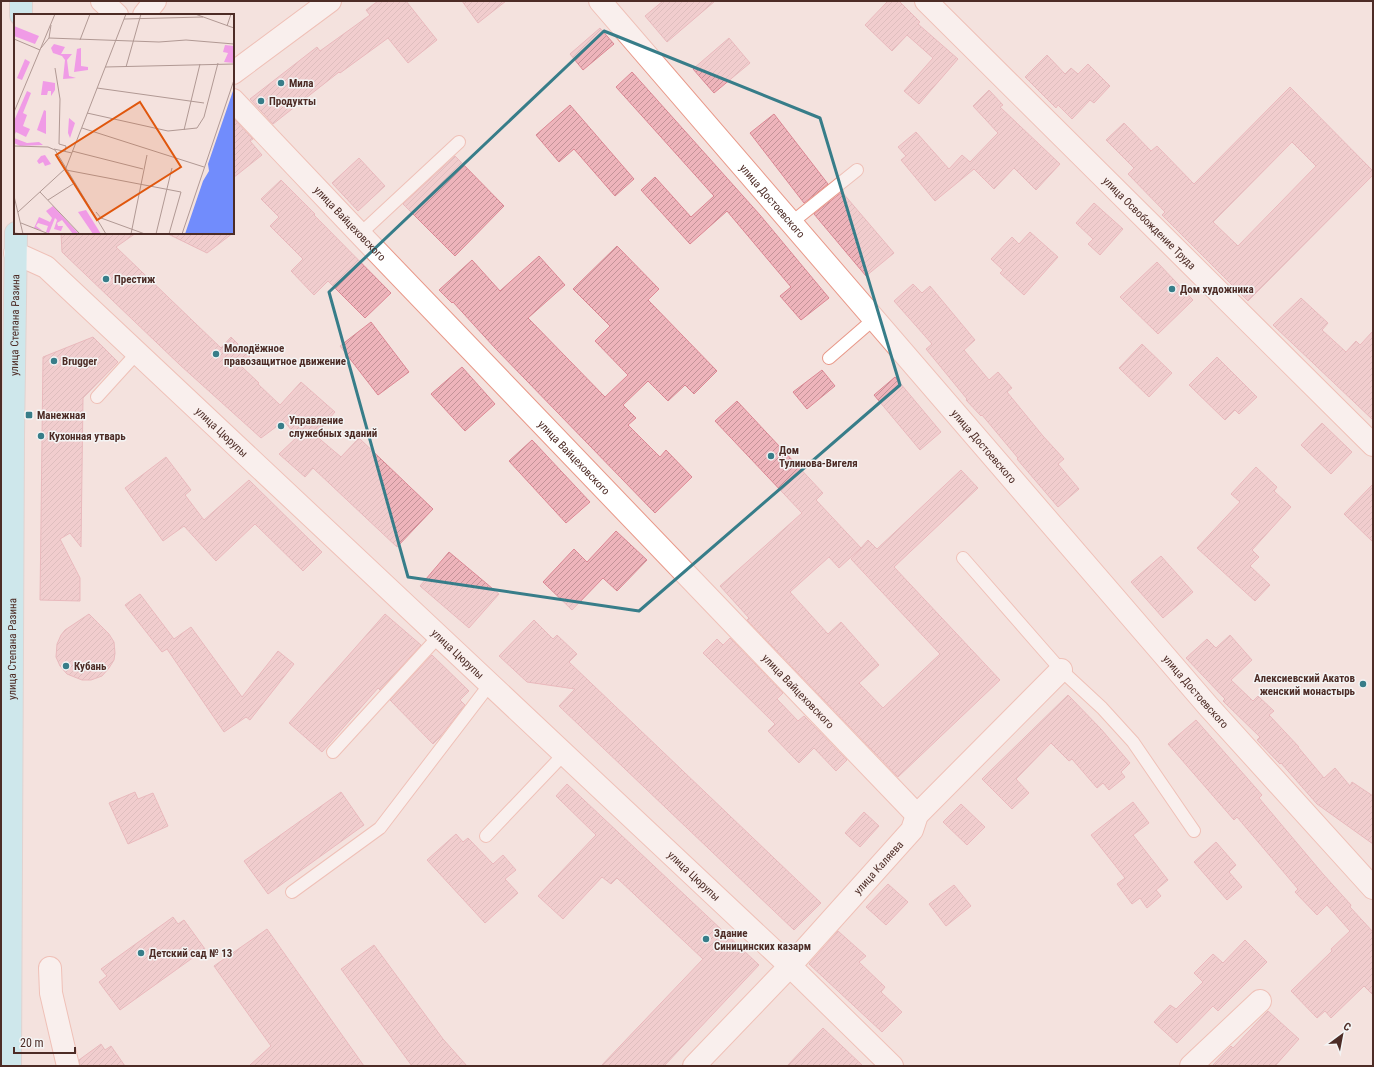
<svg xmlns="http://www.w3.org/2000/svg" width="1374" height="1067" font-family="'Roboto Condensed',sans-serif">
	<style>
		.building { fill: url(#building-hatch); stroke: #db8894; fill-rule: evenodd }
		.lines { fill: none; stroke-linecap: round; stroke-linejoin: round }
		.service-casing { stroke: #e99888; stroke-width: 14 }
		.minor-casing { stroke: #e99888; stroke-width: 24 }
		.tertiary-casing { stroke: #e99888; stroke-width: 24 }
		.primary-casing { stroke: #cac0be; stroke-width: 24 }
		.service { stroke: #fff; stroke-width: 12 }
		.minor { stroke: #fff; stroke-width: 22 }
		.tertiary { stroke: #fff; stroke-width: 22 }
		.primary { stroke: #a1edfa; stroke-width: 22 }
		.marked { fill: none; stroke: #377d89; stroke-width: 3; stroke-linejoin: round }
		.poi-dot { fill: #377d89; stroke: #f4f4f4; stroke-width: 1.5 }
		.labels { text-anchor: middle; stroke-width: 3; stroke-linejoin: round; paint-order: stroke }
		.poi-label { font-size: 11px; font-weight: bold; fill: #4d2c26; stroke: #f4f4f4; text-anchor: start }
		.street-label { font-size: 11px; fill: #4d2c26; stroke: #f4f4f4 }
		.inset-road { fill: none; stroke: #b19994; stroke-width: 1 }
		.view { fill: #e0570d; fill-opacity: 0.15; stroke: #e0570d; stroke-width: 2 }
		.inset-edge { fill: none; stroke: #4d2c26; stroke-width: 2 }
	</style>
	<defs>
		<pattern id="building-hatch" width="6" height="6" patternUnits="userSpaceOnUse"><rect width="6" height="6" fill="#eeb4bb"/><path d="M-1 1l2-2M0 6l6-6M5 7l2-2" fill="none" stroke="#c39398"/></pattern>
	</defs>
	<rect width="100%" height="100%" fill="#f4e2de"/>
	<g class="building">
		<polygon points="378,1 406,1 437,40 408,63 388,38 340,73 339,72 273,124 250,99 317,47 320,51 370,15 366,10"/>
		<polygon points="462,1 506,1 478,23"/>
		<polygon points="663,1 715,1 667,42 645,16"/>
		<polygon points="888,1 899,1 920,22 918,24 958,59 919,104 904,91 933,58 907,35 892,51 865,25"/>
		<polygon points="600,28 614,44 583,70 570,54"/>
		<polygon points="729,38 750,63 714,93 693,69"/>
		<polygon points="1047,55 1065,74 1071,68 1078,74 1088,64 1110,86 1094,103 1090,100 1072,119 1058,105 1056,108 1025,77"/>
		<polygon points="632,72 760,215 829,298 801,320 780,296 791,287 727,211 690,244 641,190 655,177 691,217 714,196 616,87"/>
		<path d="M1290 87 1373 171V175L1248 301 1162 215 1165 212 1128 174 1134 168 1106 140 1124 123 1151 151 1157 146 1194 184ZM1292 142 1316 166 1238 246 1213 222Z"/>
		<polygon points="989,90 1003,105 1000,107 1060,164 1036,190 1014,168 994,189 974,169 935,201 901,160 906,156 898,147 916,132 949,169 962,155 970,162 998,133 973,106"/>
		<polygon points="570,105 634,179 615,196 574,149 559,162 536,135"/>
		<polygon points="774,114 828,184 804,203 750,133"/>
		<polygon points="233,118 253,139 250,141 262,155 233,178"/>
		<polygon points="455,156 504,206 455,256 403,204"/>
		<polygon points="359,158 385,186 358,211 332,183"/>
		<polygon points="281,180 315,214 314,215 391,293 365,318 328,281 314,295 291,271 303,259 270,226 279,217 261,199"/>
		<polygon points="842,192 894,253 866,276 814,214"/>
		<polygon points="1094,203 1123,229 1100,255 1088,244 1093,239 1076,223"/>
		<polygon points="1030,232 1058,257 1024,295 1000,273 1003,270 991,259 1012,237 1019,244"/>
		<polygon points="61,233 136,233 116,247 221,348 231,337 250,356 241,366 259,383 258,384 280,405 301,382 335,412 315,435 341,457 359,438 433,509 397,547 313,468 305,477 279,454 297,437 284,421 261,438 180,365 62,252"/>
		<polygon points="166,233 233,233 207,253"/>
		<polygon points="617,246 659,289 648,300 717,371 694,394 685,385 668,401 648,381 623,405 636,418 628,425 660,457 666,450 692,477 655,513 495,348 453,302 452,303 439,290 472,260 500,291 539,256 565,285 528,318 605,397 628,375 595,341 610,326 573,289"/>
		<polygon points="1157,262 1193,300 1158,334 1120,297"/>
		<polygon points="913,284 922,293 930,286 975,340 964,350 989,380 998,372 1012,388 1007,392 1043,436 1064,459 1058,464 1079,489 1058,507 1017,459 1018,458 982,415 981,416 966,400 967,399 926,349 932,344 894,301"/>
		<polygon points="1301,298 1328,323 1322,330 1346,352 1356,341 1360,345 1373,331 1373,420 1273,325"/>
		<polygon points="371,322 409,372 378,395 340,346"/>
		<polygon points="93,337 118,362 83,398 81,547 70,533 60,539 80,578 80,601 40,600 43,357"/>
		<polygon points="1142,344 1172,373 1149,397 1119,368"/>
		<polygon points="1217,357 1257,397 1239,414 1235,410 1225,420 1189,385"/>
		<polygon points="462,367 495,404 465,431 431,394"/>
		<polygon points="822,370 835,386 807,409 793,392"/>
		<polygon points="895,377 941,432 920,450 874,395"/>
		<path d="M737 401 823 493 816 500 861 548 868 540 877 549 961 470 978 488 894 567 1000 680 898 777 747 620 749 618 720 586 802 513 715 421ZM861 548 851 559 940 654 883 708 859 683 879 665 841 622 828 634 790 592 829 557 839 568Z"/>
		<polygon points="1322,423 1352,452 1331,474 1301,445"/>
		<polygon points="532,440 590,502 566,523 509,461"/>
		<polygon points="166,457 191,490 185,495 204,520 249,480 322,552 303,571 255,524 216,561 184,526 163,541 125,488"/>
		<polygon points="1256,467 1277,487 1274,491 1291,507 1252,550 1259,557 1250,566 1270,585 1255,601 1197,548 1240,502 1231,494"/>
		<polygon points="1373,484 1373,542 1344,514"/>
		<polygon points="616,531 647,560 617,591 603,578 572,610 543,582 574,549 587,562"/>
		<polygon points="449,552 499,594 469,628 420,586"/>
		<polygon points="1161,556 1193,592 1163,618 1131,582"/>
		<polygon points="140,594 174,639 191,627 242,697 278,651 294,664 250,720 246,717 224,732 167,649 162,652 125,605"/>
		<polygon points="89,614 109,634 114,642 115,653 114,660 109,668 102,676 91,680 82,680 67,674 60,666 56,657 57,644 61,635 65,630"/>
		<polygon points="385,614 421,645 380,690 378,688 322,752 289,723"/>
		<polygon points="534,620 553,639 557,635 577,654 569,662 821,903 794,930 559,706 575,689 527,682 499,656"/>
		<polygon points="1230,635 1252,660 1231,680 1253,701 1258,696 1274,711 1269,715 1299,747 1298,747 1324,778 1335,768 1350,786 1352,782 1373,796 1373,844 1317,804 1281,763 1280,764 1257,740 1260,737 1223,701 1225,699 1186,658 1207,639 1216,648"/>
		<polygon points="730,638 783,693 777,699 798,721 804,716 847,760 836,771 814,748 799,763 768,731 775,724 703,653 717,639 723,645"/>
		<polygon points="432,655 469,691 460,700 465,705 440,737 433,744 390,700"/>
		<polygon points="1068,695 1101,729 1130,763 1121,772 1125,777 1109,790 1103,783 1097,788 1072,759 1069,761 1051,743 1016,779 1029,793 1012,809 982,779"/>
		<polygon points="1196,720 1262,795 1259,798 1323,874 1351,905 1350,907 1373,932 1373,995 1364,986 1331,1018 1325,1011 1317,1018 1291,991 1332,951 1331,949 1350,931 1327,905 1317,915 1295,892 1298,889 1237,817 1234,820 1168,744"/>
		<polygon points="567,784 759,965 664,1066 601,1066 703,959 617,878 611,884 602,877 563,919 538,896 596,835 556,796"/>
		<polygon points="135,792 138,799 153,793 168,826 128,844 109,803"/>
		<polygon points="341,792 364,825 268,894 244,861"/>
		<polygon points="1133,802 1149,823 1133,835 1168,880 1156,890 1161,896 1147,908 1140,898 1132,904 1117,884 1125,878 1091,835"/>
		<polygon points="961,804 985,827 967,845 943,822"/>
		<polygon points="864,812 879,826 860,847 845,833"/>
		<polygon points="456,834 463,842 468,838 493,864 503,855 516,870 505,879 518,893 485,923 427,860"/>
		<polygon points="1216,842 1236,865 1229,872 1242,887 1227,900 1194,862"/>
		<polygon points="888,884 908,902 886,925 866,907"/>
		<polygon points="954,885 971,906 946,926 929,904"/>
		<polygon points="173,917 178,924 184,920 205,949 120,1010 99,982 107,976 101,969"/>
		<polygon points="267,929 364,1066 249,1066 271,1046 214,966"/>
		<polygon points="838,931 866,956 859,962 885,987 881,992 902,1012 882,1032 809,964"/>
		<polygon points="1245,940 1267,962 1218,1011 1213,1006 1177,1043 1154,1022 1170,1005 1176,1009 1203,982 1194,973 1213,954 1223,963"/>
		<polygon points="374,945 443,1039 467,1066 412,1066 341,969"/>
		<polygon points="1268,1011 1299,1039 1275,1066 1212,1066 1231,1046 1233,1048"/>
		<polygon points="823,1028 863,1066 787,1066"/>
		<polygon points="101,1044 105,1050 111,1046 125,1066 80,1066 79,1060"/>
	</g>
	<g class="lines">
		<g class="service-casing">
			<g id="service">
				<polyline points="791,223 857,170"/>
				<polyline points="360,234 459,142"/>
				<polyline points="829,358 874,319"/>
				<polyline points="97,397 137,353"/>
				<polyline points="963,558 1039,645 1061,670 1102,708 1133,742 1194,831"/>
				<polyline points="333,752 439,636"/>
				<polyline points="486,836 564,754"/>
				<polyline points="292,892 380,828 490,684"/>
			</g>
		</g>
		<g class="minor-casing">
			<g id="minor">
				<polyline points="102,1 117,15"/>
				<path id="s1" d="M600 1 1208 706 1373 888"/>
				<path id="s2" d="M926 1 1373 445"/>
				<polyline points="144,15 155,1"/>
				<path id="s3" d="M233 100 360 234 917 815"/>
				<path id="s4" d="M15 253 46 267 790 966 892 1066"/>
				<polyline points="50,968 51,993 68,1066"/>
				<path id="s5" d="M694 1066 790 966 912 830 917 815 1061 670"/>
				<polyline points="1191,1066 1260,1001"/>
			</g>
		</g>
		<g class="tertiary-casing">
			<polyline id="tertiary" points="233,73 330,1"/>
		</g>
		<g class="primary-casing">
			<g id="primary">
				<polyline points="21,15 21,1"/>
				<path id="s6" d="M10 1066 13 436 16 233"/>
			</g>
		</g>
		<use href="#service" class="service"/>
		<use href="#minor" class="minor"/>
		<use href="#tertiary" class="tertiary"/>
		<use href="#primary" class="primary"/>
	</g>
	<path d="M0 0H1374V1067H0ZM604 31 820 118 900 385 639 611 408 577 329 292Z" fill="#f4e2de" fill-opacity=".55" fill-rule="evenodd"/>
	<path class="marked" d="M604 31 820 118 900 385 639 611 408 577 329 292Z"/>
	<g class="poi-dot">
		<circle cx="281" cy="83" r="4"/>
		<circle cx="261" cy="101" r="4"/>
		<circle cx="106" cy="279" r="4"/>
		<circle cx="1172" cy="289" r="4"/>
		<circle cx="216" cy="354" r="4"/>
		<circle cx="54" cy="361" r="4"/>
		<rect x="25" y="411" width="8" height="8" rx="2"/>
		<circle cx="281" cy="426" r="4"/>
		<circle cx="41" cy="436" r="4"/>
		<circle cx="771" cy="456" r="4"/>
		<circle cx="66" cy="666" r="4"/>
		<circle cx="1363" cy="684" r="4"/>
		<circle cx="706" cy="939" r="4"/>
		<circle cx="141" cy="953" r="4"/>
	</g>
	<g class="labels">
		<g class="poi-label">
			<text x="289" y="87">Мила</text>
			<text x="269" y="105">Продукты</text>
			<text x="114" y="283">Престиж</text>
			<text x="1180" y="293">Дом художника</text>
			<text x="224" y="352">Молодёжное<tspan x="224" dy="13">правозащитное движение</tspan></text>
			<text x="62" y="365">Brugger</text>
			<text x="37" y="419">Манежная</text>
			<text x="289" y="424">Управление<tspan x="289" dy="13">служебных зданий</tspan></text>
			<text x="49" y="440">Кухонная утварь</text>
			<text x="779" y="454">Дом<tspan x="779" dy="13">Тулинова-Вигеля</tspan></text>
			<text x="74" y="670">Кубань</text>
			<text x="1355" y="682" text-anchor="end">Алексиевский Акатов<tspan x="1355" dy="13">женский монастырь</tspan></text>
			<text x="714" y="937">Здание<tspan x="714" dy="13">Синицинских казарм</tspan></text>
			<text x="149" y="957">Детский сад № 13</text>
		</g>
		<g class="street-label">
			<text dy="4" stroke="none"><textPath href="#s1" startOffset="264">улица Достоевского</textPath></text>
			<text dy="4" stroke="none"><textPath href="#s2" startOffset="315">улица Освобождение Труда</textPath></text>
			<text dy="4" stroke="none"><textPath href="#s3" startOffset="170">улица Вайцеховского</textPath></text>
			<text dy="4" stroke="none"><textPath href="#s6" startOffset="741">улица Степана Разина</textPath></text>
			<text dy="4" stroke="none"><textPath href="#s4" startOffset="275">улица Цюрупы</textPath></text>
			<text dy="4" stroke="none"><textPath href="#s1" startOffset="588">улица Достоевского</textPath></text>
			<text dy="4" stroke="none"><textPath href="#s3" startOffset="494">улица Вайцеховского</textPath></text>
			<text dy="4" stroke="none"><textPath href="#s6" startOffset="417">улица Степана Разина</textPath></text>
			<text dy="4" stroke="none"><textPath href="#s4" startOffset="599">улица Цюрупы</textPath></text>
			<text dy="4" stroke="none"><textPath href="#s1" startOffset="912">улица Достоевского</textPath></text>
			<text dy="4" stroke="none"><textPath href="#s3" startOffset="818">улица Вайцеховского</textPath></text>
			<text dy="4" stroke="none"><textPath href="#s5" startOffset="271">улица Каляева</textPath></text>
			<text dy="4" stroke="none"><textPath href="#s4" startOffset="923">улица Цюрупы</textPath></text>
		</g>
	</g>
	<g transform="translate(14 14)">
		<rect width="220" height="220" fill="#f4e2de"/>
		<path d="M0 12 25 22 21 30 0 22ZM211 31 220 32V49L210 48 214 39 209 38ZM11 45 16 48 8 66 3 64ZM29 67 41 69V76L37 82V77H34L33 81H27ZM13 77 17 79 9 99 13 101 9 112 16 115 12 123 2 118 0 122V107ZM30 96 32 97V120L23 116ZM0 124 13 129 25 128 29 131 6 132 0 129ZM72 196 87 220H79L64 198Z" fill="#f09be6"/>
		<path d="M40 30 51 33 47 40H58L53 46 55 62 62 64 49 65 51 46 48 42 39 39 37 34ZM67 34V52L74 53V56L60 58 63 35ZM55 104 61 109 56 124 54 119ZM31 141 37 150 31 152 29 148 25 150 23 147 27 142ZM39 192 65 220H59L48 206 43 209 44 212H49L47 217 40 215 43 206 41 204 35 219 32 218 34 212 24 209 22 212 29 217 20 214 25 203 36 208 38 204 32 197Z" fill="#f09be6"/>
		<path d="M220 74V220H171L189 167 195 157 194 150Z" fill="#718cfc"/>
		<path class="inset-road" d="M181 0 220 14M110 5 189 3M213 12 217 0M35 24 145 28 172 26 220 30M0 25 26 36M66 26 76 0M27 34 35 24 37 11M91 53 220 50M112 53 127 0M41 54 46 85 45 130 52 132 51 137M83 74 190 89M0 98 41 0M73 99 154 117 183 114 190 103 204 49M68 114 190 153M170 116 186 50M0 132 34 133 41 136 92 220M40 135 58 139M58 137 129 155M52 156 167 178 155 220M26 178 66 220M0 182 9 220 0 219M34 186 59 170M4 198 52 154 112 0M82 198 87 204 131 220M7 209 35 220M117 220 133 141M142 220 158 154M168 220 220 66"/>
		<path class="view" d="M126 88 167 153 83 206 42 141Z"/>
		<rect width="220" height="220" class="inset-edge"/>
	</g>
	<rect width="1374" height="1067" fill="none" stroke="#4d2c26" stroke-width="4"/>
	<g transform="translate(1342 1035) rotate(32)" stroke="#f4f4f4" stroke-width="3" paint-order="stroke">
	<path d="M0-3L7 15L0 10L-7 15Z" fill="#4d2c26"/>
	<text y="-6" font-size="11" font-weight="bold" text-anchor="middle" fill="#4d2c26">С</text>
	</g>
	<path d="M14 1047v6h61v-6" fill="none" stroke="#4d2c26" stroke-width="2"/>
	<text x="20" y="1047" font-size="12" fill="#4d2c26" stroke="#f4f4f4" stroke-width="3" paint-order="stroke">20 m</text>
</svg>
